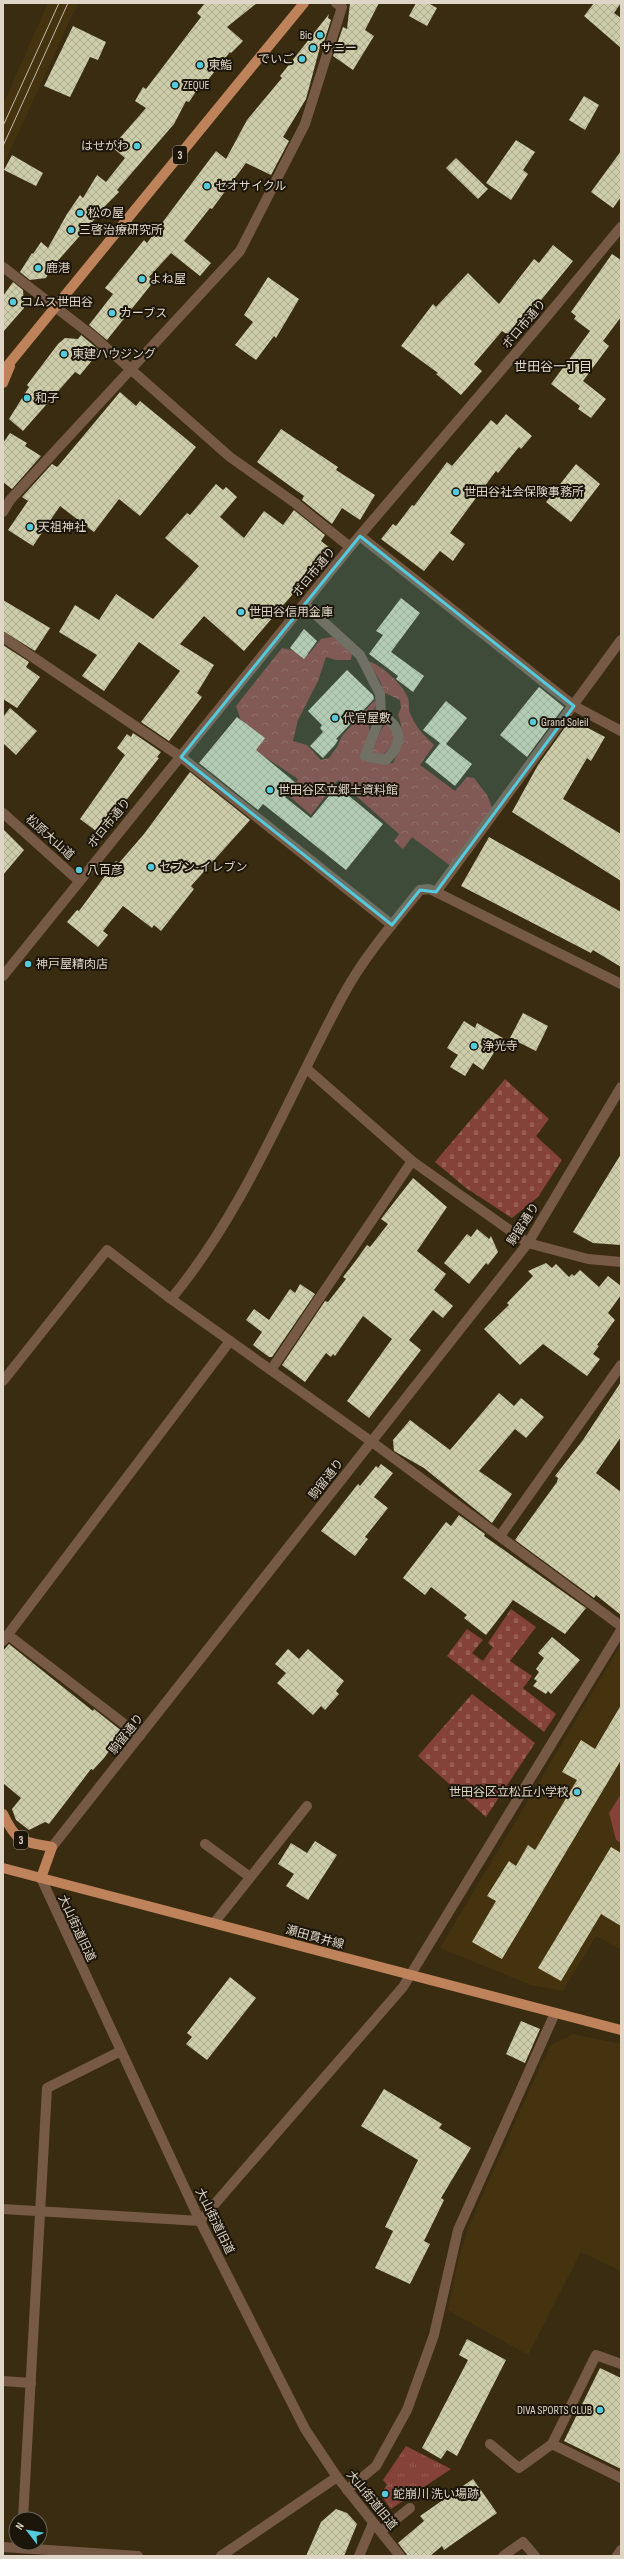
<svg xmlns="http://www.w3.org/2000/svg" width="624" height="2559" font-family="'Sofia Sans Condensed','Noto Sans JP',sans-serif">
	<style>
		.built { fill: #45330f }
		.grass { fill: url(#grass-tufts) }
		.forest { fill: url(#forest-crowns) }
		.cemetery { fill: url(#cemetery-stones) }
		.pitch { fill: #854239 }
		.building { fill: url(#building-cross-hatch) }
		.lines { fill: none; stroke-linecap: round; stroke-linejoin: round }
		.minor { stroke: #775a46; stroke-width: 10 }
		.major { stroke: #be835a; stroke-width: 10 }
		.tram { stroke: #c3b9a8; stroke-width: 1 }
		.marked { fill: #54cadd; fill-opacity: 0.2; stroke: #54cadd; stroke-width: 3; stroke-linejoin: round }
		.poi-dot { fill: #54cadd; stroke: #1c160a; stroke-width: 1.5 }
		.labels { text-anchor: middle; stroke-width: 4; stroke-linejoin: round; paint-order: stroke }
		.shield { fill: #1c160a; stroke: #a49c8e; stroke-width: 1 }
		.shield-label { font-size: 11px; font-weight: bold; fill: #dfd6c7 }
		.poi-label { font-size: 12px; fill: #dfd6c7; stroke: #1c160a; text-anchor: start }
		.street-label { font-size: 12px; fill: #dfd6c7; stroke: #1c160a }
		.neighbourhood-label { font-size: 13px; fill: #dfd6c7; stroke: #1c160a }
	</style>
	<defs>
		<pattern id="grass-tufts" width="24" height="20" patternUnits="userSpaceOnUse"><rect width="24" height="20" fill="#854239"/><path d="M3 7l-1-3M5 7V3M7 7l1-3M15 17l-1-3M17 17v-4M19 17l1-3" fill="none" stroke="#965d54"/></pattern>
		<pattern id="forest-crowns" width="20" height="18" patternUnits="userSpaceOnUse"><rect width="20" height="18" fill="#8d3f35"/><path d="M2 6a3 3 0 1 1 6 0M12 15a3 3 0 1 1 6 0" fill="none" stroke="#9d5a51"/></pattern>
		<pattern id="cemetery-stones" width="16" height="16" patternUnits="userSpaceOnUse"><rect width="16" height="16" fill="#854239"/><path d="M2 7V4a2 2 0 0 1 4 0v3zM10 15v-3a2 2 0 0 1 4 0v3z" fill="#965d54"/></pattern>
		<pattern id="building-cross-hatch" width="8" height="8" patternUnits="userSpaceOnUse"><rect width="8" height="8" fill="#cdcdaa"/><path d="M0 0l8 8M0 8l8-8" fill="none" stroke="#aaaa8e"/></pattern>
	</defs>
	<rect width="100%" height="100%" fill="#3a2c11"/>
	<g class="built">
		<polygon points="48,3 78,3 3,166 3,105"/>
		<polygon points="620,1646 621,1950 596,1936 563,1991 531,1985 440,1948"/>
		<polygon points="573,2034 621,2044 621,2271 581,2252 528,2355 448,2310 458,2261 468,2228 537,2073 551,2045"/>
	</g>
	<polygon class="grass" points="406,2446 451,2469 391,2509 380,2494 387,2485 383,2480"/>
	<path class="forest" d="M332 637 346 646 352 653 351 660H336L326 657 318 681 298 720 293 741 307 745 321 760 329 758 337 747 342 736 373 702 377 701 369 726 371 747 384 725 388 724 395 736 393 745 382 756 386 764 393 763C402 747 405 733 398 715L401 708 400 700 383 692C382 678 373 673 368 661 382 665 403 685 408 698 410 703 408 709 410 713 415 726 424 736 434 745L420 765 455 791 467 777 474 778 487 795 493 810 452 867 412 837 403 849 394 841 399 834 338 780 311 815 289 796 298 779 250 747 236 706 282 648 309 654 321 639Z"/>
	<g class="cemetery">
		<polygon points="505,1079 549,1119 536,1136 562,1160 538,1197 512,1218 466,1188 435,1162"/>
		<polygon points="511,1609 536,1627 510,1661 532,1676 523,1688 556,1714 544,1732 447,1656 467,1629 483,1640 472,1653 483,1661 493,1647 488,1643"/>
		<polygon points="472,1694 535,1743 486,1817 418,1756"/>
	</g>
	<polygon class="pitch" points="621,1794 621,1843 616,1840 609,1813"/>
	<g class="building">
		<polygon points="205,3 257,3 227,27 243,41 231,53 230,52 203,86 201,84 189,102 186,101 174,124 117,190 119,192 100,211 101,212 54,265 53,264 46,278 30,280 20,272 32,253 33,254 41,242 48,248 67,214 80,195 83,198 97,175 106,182 125,158 112,147 146,108 135,101 143,87 146,89 201,17 197,13"/>
		<polygon points="350,3 379,3 365,30 374,36 353,70 333,56 343,27 347,29"/>
		<polygon points="416,3 428,3 437,8 427,26 409,16"/>
		<polygon points="594,3 621,3 614,13 621,18 621,48 584,16"/>
		<polygon points="329,14 328,18 331,20 322,48 320,47 306,99 283,137 289,141 271,175 246,163 212,209 210,208 184,241 211,263 200,276 171,253 149,277 154,281 107,340 89,325 113,294 105,288 144,240 147,243 216,151 226,159 247,120 282,78 280,76"/>
		<polygon points="73,26 106,42 98,60 90,57 70,97 44,86"/>
		<polygon points="584,96 599,105 585,130 569,120"/>
		<polygon points="516,140 535,152 523,170 528,174 511,200 486,183"/>
		<polygon points="621,151 621,197 613,208 591,192"/>
		<polygon points="12,155 43,173 36,186 4,170"/>
		<polygon points="456,158 488,189 478,199 446,168"/>
		<polygon points="553,245 573,261 511,337 502,331 474,364 482,371 461,395 436,374 438,373 401,346 433,304 436,307 468,273 499,304 534,259 539,263"/>
		<polygon points="612,254 621,260 621,317 603,341 609,346 583,381 606,399 591,418 578,409 580,406 551,384 590,331 574,319 576,316 571,312"/>
		<polygon points="268,277 299,299 276,338 274,336 256,360 235,345 253,322 244,315"/>
		<polygon points="13,282 23,290 24,308 3,332 3,296"/>
		<polygon points="81,335 99,350 99,352 80,375 75,372 23,431 9,419 29,387 27,385 58,344 65,338 78,339"/>
		<polygon points="120,392 136,406 140,401 196,447 140,516 119,499 94,532 60,506 33,546 8,530 28,501 22,497 52,464 57,467 59,465"/>
		<polygon points="506,414 532,436 521,449 519,447 498,473 496,471 450,533 465,544 453,561 440,551 424,571 381,539 393,524 396,526 412,505 414,506 447,462 452,466 491,420 497,425"/>
		<polygon points="281,429 338,467 336,470 375,495 360,520 342,508 332,524 302,500 304,496 257,462"/>
		<polygon points="10,433 27,443 25,446 41,456 12,489 3,482 3,443"/>
		<polygon points="576,464 600,484 571,522 546,502"/>
		<polygon points="216,484 223,490 226,487 237,497 220,517 244,538 264,511 283,525 294,510 325,535 321,541 330,548 300,590 298,588 244,651 204,616 180,644 214,665 197,693 202,697 169,741 141,722 180,671 139,642 104,691 82,676 97,655 59,632 75,605 99,620 116,594 153,619 199,566 165,538 187,513 190,515"/>
		<polygon points="401,598 420,613 391,652 424,676 413,692 396,679 398,676 369,654 383,635 376,631"/>
		<polygon points="3,600 50,628 35,651 3,631"/>
		<polygon points="304,629 317,641 304,659 290,648"/>
		<polygon points="3,645 29,662 26,667 40,677 17,708 3,699"/>
		<polygon points="347,670 373,695 374,699 336,739 338,740 335,745 323,758 310,746 323,732 320,728 322,725 308,711"/>
		<polygon points="539,687 564,707 527,757 500,735"/>
		<polygon points="446,701 467,718 446,744 472,764 455,786 425,762 440,743 423,730"/>
		<polygon points="10,708 37,731 16,755 3,743 3,717"/>
		<polygon points="237,717 265,738 256,750 296,783 285,797 311,818 337,786 383,824 346,870 263,804 258,810 199,763"/>
		<polygon points="571,719 605,737 591,761 587,758 563,799 621,834 621,881 512,812 538,765"/>
		<polygon points="133,733 161,752 157,757 159,758 100,834 80,819 125,755 117,748 127,734 131,737"/>
		<polygon points="190,772 250,820 191,886 194,889 161,931 154,925 152,928 123,906 103,931 108,935 98,947 67,922 77,910 79,911 116,861 119,863 144,834"/>
		<polygon points="3,829 24,850 3,875"/>
		<polygon points="489,837 621,912 621,967 593,950 591,953 461,886"/>
		<polygon points="523,1013 548,1026 536,1051 510,1038"/>
		<polygon points="464,1021 475,1028 477,1023 503,1038 483,1070 473,1063 465,1076 450,1067 458,1055 447,1048"/>
		<polygon points="621,1154 621,1245 593,1243 573,1232"/>
		<polygon points="413,1178 447,1207 417,1251 446,1274 434,1290 453,1306 443,1318 433,1310 409,1340 421,1350 369,1418 347,1401 392,1339 363,1316 335,1356 333,1354 331,1357 326,1353 305,1382 282,1365 325,1301 328,1302 346,1279 343,1277 354,1263 367,1245 370,1247 388,1224 381,1219"/>
		<polygon points="477,1229 489,1239 491,1236 498,1252 488,1265 486,1263 469,1284 444,1263 467,1234 471,1237"/>
		<polygon points="546,1263 552,1268 556,1264 569,1277 572,1274 574,1276 580,1270 599,1287 608,1276 621,1286 621,1295 608,1313 615,1320 597,1345 599,1346 593,1354 600,1359 587,1376 543,1344 520,1365 484,1329 509,1305 507,1303 533,1276 528,1271"/>
		<polygon points="300,1284 315,1294 272,1357 269,1357 253,1345 262,1332 246,1320 254,1309 269,1320 290,1289 295,1293"/>
		<polygon points="621,1382 621,1437 596,1473 621,1492 621,1615 596,1595 594,1598 515,1540 557,1482 558,1478 555,1476 583,1440"/>
		<polygon points="499,1393 514,1406 521,1398 544,1417 526,1438 515,1429 479,1471 512,1494 492,1523 424,1468 394,1451 393,1440 410,1420 450,1450"/>
		<polygon points="381,1464 393,1473 374,1497 388,1508 365,1537 368,1539 355,1556 321,1531 358,1484 360,1486 376,1466 378,1468"/>
		<polygon points="459,1515 485,1534 484,1536 586,1608 565,1634 513,1600 486,1635 464,1618 467,1615 431,1587 425,1595 403,1578 446,1522 451,1526"/>
		<polygon points="552,1637 580,1660 551,1694 548,1691 546,1694 533,1686 537,1681 534,1679 539,1672 536,1669 544,1658 538,1653"/>
		<polygon points="9,1644 93,1711 94,1709 123,1732 104,1758 93,1770 91,1769 49,1824 45,1822 29,1830 16,1820 12,1809 21,1798 3,1783 3,1651"/>
		<polygon points="288,1649 299,1659 308,1649 344,1681 336,1691 339,1694 325,1710 321,1706 313,1715 277,1683 286,1673 275,1664"/>
		<polygon points="621,1705 621,1760 502,1959 472,1942 496,1901 487,1896 509,1861 516,1866 528,1845 535,1850 577,1780 562,1772 581,1740 595,1749"/>
		<polygon points="315,1841 337,1855 308,1900 286,1886 294,1874 278,1864 291,1843 307,1853"/>
		<polygon points="611,1847 621,1853 621,1926 601,1914 561,1981 538,1968"/>
		<polygon points="230,1977 256,1998 207,2060 186,2044 192,2037 187,2033"/>
		<polygon points="521,2021 540,2029 525,2063 506,2054"/>
		<polygon points="384,2089 442,2124 439,2128 471,2148 441,2198 444,2200 424,2241 430,2244 410,2284 375,2268 393,2231 385,2227 418,2160 361,2126"/>
		<polygon points="467,2339 506,2360 457,2456 447,2450 441,2459 422,2448 468,2360 459,2355"/>
		<polygon points="600,2368 621,2378 621,2469 564,2441"/>
		<polygon points="473,2479 497,2513 444,2550 442,2546 430,2556 408,2556 398,2543 424,2521 420,2516"/>
		<polygon points="336,2509 347,2513 357,2524 344,2556 306,2556 321,2522"/>
	</g>
	<g class="lines">
		<g class="minor">
			<polyline points="3,267 93,336 230,457 295,503 350,547"/>
			<polyline points="3,512 10,500 240,251 305,124 342,7 336,3"/>
			<polyline points="360,536 574,706 621,731"/>
			<path d="M304 604 360 655 380 694 381 715 365 756 386 760C404 743 402 726 381 715"/>
			<polyline points="3,637 181,757 392,925"/>
			<polyline points="3,813 79,881"/>
			<polyline points="436,892 621,984"/>
			<polyline points="3,976 350,547 544,320 621,227"/>
			<polyline points="307,1069 412,1161 528,1243 588,1259 621,1262"/>
			<path d="M171 1299C247 1207 288 1096 345 992 365 956 394 922 420 890L429 889 436 892 621 640"/>
			<polyline points="271,1370 412,1161"/>
			<polyline points="3,1381 107,1250 171,1299 372,1442 621,1626"/>
			<polyline points="500,1536 621,1365"/>
			<polyline points="8,1635 140,1736"/>
			<polyline points="3,1641 230,1341"/>
			<polyline points="205,1844 250,1877"/>
			<polyline points="52,1847 528,1243 621,1087"/>
			<polyline points="41,1878 200,2221 305,2429 337,2477 400,2556"/>
			<polyline points="214,1923 307,1806"/>
			<polyline points="3,2209 200,2221 403,1987 621,1630"/>
			<polyline points="3,2381 31,2383"/>
			<polyline points="490,2444 519,2468 552,2444 596,2355 621,2364"/>
			<polyline points="552,2444 621,2478"/>
			<polyline points="347,2490 376,2466 407,2410 434,2335 458,2230 555,2013"/>
			<polyline points="23,2519 47,2088 121,2051"/>
			<polyline points="381,2531 410,2508"/>
			<polyline points="3,2547 138,2556"/>
			<polyline points="221,2556 337,2477"/>
			<polyline points="359,2556 373,2523"/>
			<polyline points="503,2556 523,2542 535,2556"/>
			<polyline points="617,2556 621,2550"/>
		</g>
		<g class="major">
			<polyline points="3,371 304,3"/>
			<polyline points="3,383 10,366"/>
			<path d="M3 1814C17 1843 21 1841 52 1847L41 1878"/>
			<polyline points="3,1868 621,2030"/>
		</g>
		<g class="tram">
			<polyline points="3,126 59,3"/>
			<polyline points="3,146 68,3"/>
		</g>
	</g>
	<path class="marked" d="M360 536 574 706 436 892 420 890 392 925 181 757Z"/>
	<g class="poi-dot">
		<circle cx="320" cy="35" r="4"/>
		<circle cx="313" cy="48" r="4"/>
		<circle cx="302" cy="59" r="4"/>
		<circle cx="200" cy="65" r="4"/>
		<circle cx="175" cy="85" r="4"/>
		<circle cx="137" cy="146" r="4"/>
		<circle cx="207" cy="186" r="4"/>
		<circle cx="80" cy="213" r="4"/>
		<circle cx="71" cy="230" r="4"/>
		<circle cx="38" cy="268" r="4"/>
		<circle cx="142" cy="279" r="4"/>
		<circle cx="13" cy="302" r="4"/>
		<circle cx="112" cy="313" r="4"/>
		<circle cx="64" cy="354" r="4"/>
		<circle cx="27" cy="398" r="4"/>
		<circle cx="456" cy="492" r="4"/>
		<circle cx="30" cy="527" r="4"/>
		<circle cx="241" cy="612" r="4"/>
		<circle cx="335" cy="718" r="4"/>
		<circle cx="533" cy="722" r="4"/>
		<circle cx="270" cy="790" r="4"/>
		<circle cx="151" cy="867" r="4"/>
		<circle cx="79" cy="870" r="4"/>
		<circle cx="28" cy="964" r="4"/>
		<circle cx="474" cy="1046" r="4"/>
		<circle cx="577" cy="1792" r="4"/>
		<circle cx="600" cy="2410" r="4"/>
		<circle cx="385" cy="2494" r="4"/>
	</g>
	<g class="labels">
		<g class="shield">
			<rect x="173" y="146" width="14" height="18" rx="3"/>
			<rect x="14" y="1831" width="14" height="18" rx="3"/>
		</g>
		<g class="shield-label">
			<text x="180" y="159">3</text>
			<text x="21" y="1844">3</text>
		</g>
		<g class="poi-label">
			<text x="312" y="39" text-anchor="end">Bic</text>
			<text x="321" y="52">サニー</text>
			<text x="294" y="63" text-anchor="end">でいご</text>
			<text x="208" y="69">東鮨</text>
			<text x="183" y="89">ZEQUE</text>
			<text x="129" y="150" text-anchor="end">はせがわ</text>
			<text x="215" y="190">セオサイクル</text>
			<text x="88" y="217">松の屋</text>
			<text x="79" y="234">三啓治療研究所</text>
			<text x="46" y="272">鹿港</text>
			<text x="150" y="283">よね屋</text>
			<text x="21" y="306">コムス世田谷</text>
			<text x="120" y="317">カーブス</text>
			<text x="72" y="358">東建ハウジング</text>
			<text x="35" y="402">和子</text>
			<text x="464" y="496">世田谷社会保険事務所</text>
			<text x="38" y="531">天祖神社</text>
			<text x="249" y="616">世田谷信用金庫</text>
			<text x="343" y="722">代官屋敷</text>
			<text x="541" y="726">Grand Soleil</text>
			<text x="278" y="794">世田谷区立郷土資料館</text>
			<text x="159" y="871">セブン-イレブン</text>
			<text x="87" y="874">八百彦</text>
			<text x="36" y="968">神戸屋精肉店</text>
			<text x="482" y="1050">浄光寺</text>
			<text x="569" y="1796" text-anchor="end">世田谷区立松丘小学校</text>
			<text x="592" y="2414" text-anchor="end">DIVA SPORTS CLUB</text>
			<text x="393" y="2498">蛇崩川 洗い場跡</text>
		</g>
		<g class="street-label">
			<text transform="translate(524 324) rotate(-50)" y="4">ボロ市通り</text>
			<text transform="translate(314 572) rotate(-51)" y="4">ボロ市通り</text>
			<text transform="translate(109 823) rotate(-51)" y="4">ボロ市通り</text>
			<text transform="translate(50 837) rotate(42)" y="4">松原大山道</text>
			<text transform="translate(523 1224) rotate(-57)" y="4">駒留通り</text>
			<text transform="translate(326 1479) rotate(-52)" y="4">駒留通り</text>
			<text transform="translate(126 1734) rotate(-52)" y="4">駒留通り</text>
			<text transform="translate(77 1928) rotate(65)" y="4">大山街道旧道</text>
			<text transform="translate(315 1937) rotate(15)" y="4">瀬田貫井線</text>
			<text transform="translate(215 2221) rotate(64)" y="4">大山街道旧道</text>
			<text transform="translate(372 2500) rotate(51)" y="4">大山街道旧道</text>
		</g>
		<g class="neighbourhood-label">
			<text x="553" y="371">世田谷一丁目</text>
		</g>
	</g>
	<rect width="624" height="2559" fill="none" stroke="#dfd6c7" stroke-width="8"/>
	<g transform="translate(28 2531) rotate(301)"><circle r="19" fill="#1c160a" stroke="#6a6356"/>
	<path d="M0-3L7 15L0 10L-7 15Z" fill="#54cadd"/>
	<text y="-6" font-size="11" font-weight="bold" text-anchor="middle" fill="#dfd6c7">N</text>
	</g>
</svg>
